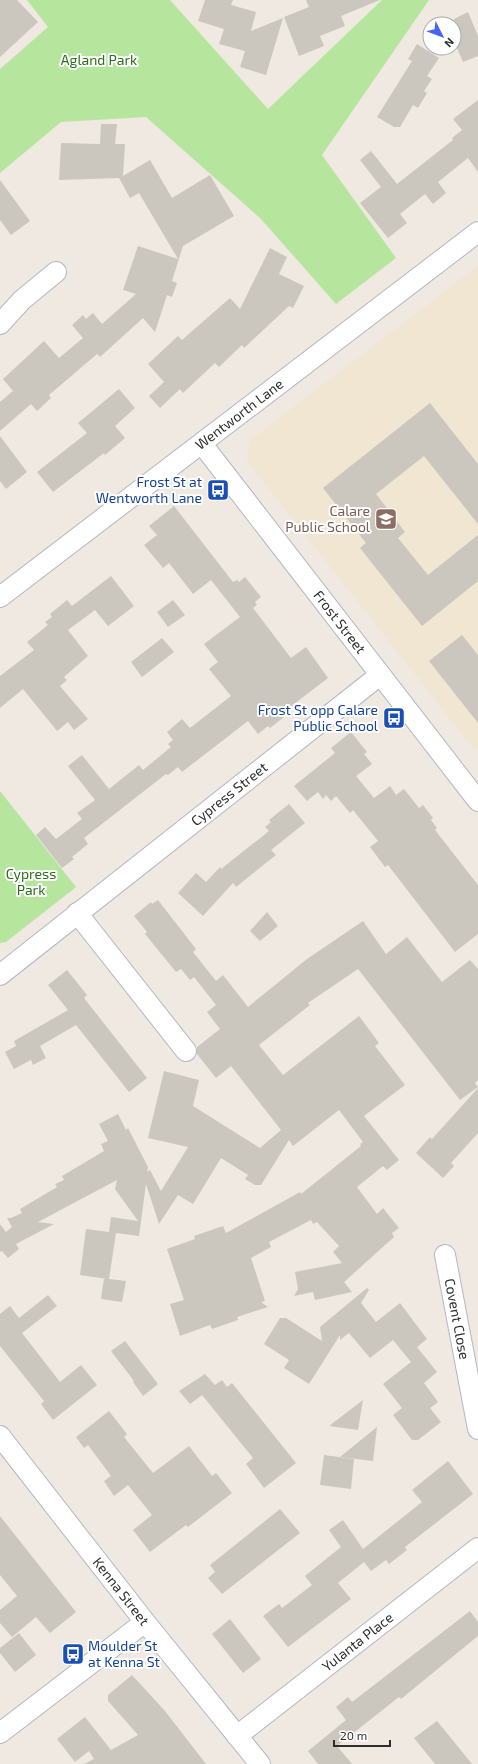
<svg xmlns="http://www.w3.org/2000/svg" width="478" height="1764" font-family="'Exo 2',sans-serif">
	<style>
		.education { fill: #f0e6d1 }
		.green { fill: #b6e59e }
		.building { fill: #cbc7bf }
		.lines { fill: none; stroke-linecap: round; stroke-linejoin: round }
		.minor-casing { stroke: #b4b7c1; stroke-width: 22 }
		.minor { stroke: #fff; stroke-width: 20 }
		.labels { text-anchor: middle; stroke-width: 4; stroke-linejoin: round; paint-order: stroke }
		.park-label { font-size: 14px; fill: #2c6e1b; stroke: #fff }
		.street-label { font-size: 14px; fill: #2e2e2e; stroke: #fff }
		.transit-label { font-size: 14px; fill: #164399; stroke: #fff; text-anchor: end }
		.education-label { font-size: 14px; fill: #785e54; stroke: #fff; text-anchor: end }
	</style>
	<rect width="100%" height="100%" fill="#efe9e1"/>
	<polygon class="education" points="478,266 478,749 473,748 247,461 250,440"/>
	<g class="green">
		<polygon points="27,0 170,0 268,109 382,0 429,0 322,155 396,258 336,304 261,219 146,117 61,122 0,173 0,69 48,27"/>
		<polygon points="0,791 76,887 6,942 0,943"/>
	</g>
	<g class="building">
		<polygon points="0,0 17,0 38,22 0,57"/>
		<polygon points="205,0 233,0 231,5 256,12 251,31 283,18 266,75 240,67 245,51 219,44 224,29 198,21"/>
		<polygon points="306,0 380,0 341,16 345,26 320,36 324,46 299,56 284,17 309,7"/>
		<polygon points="468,12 478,36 478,56 463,62 454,41 454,19"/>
		<polygon points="417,44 439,58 427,76 432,79 424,91 427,93 418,108 413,105 400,127 394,127 377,117 412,61 408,59"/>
		<polygon points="478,100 478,172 468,158 438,182 446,193 433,204 425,194 400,214 407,223 388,238 360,203 381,187 360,160 371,151 397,184 453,140 452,138 462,130 453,119"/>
		<polygon points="101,124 117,124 115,144 125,144 123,176 150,160 172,198 210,175 234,216 183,246 172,281 177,283 172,297 167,295 155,332 143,318 100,357 97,354 49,395 51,398 37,411 31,404 0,431 0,402 13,391 3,379 44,341 59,358 83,338 72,325 83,315 86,319 93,313 102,324 136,294 123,290 138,246 178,259 139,193 130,198 119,178 59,180 61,143 100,144"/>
		<polygon points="0,180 30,221 11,235 0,220"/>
		<polygon points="270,248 287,257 279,274 304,286 293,308 289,306 244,348 242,345 219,367 215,363 183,393 180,389 160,408 149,396 164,382 148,364 178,336 182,340 230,298 240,309"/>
		<polygon points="119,389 135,408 115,426 125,438 105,455 104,453 53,492 37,472 87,433 78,423"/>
		<polygon points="430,403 478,464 478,524 424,456 376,494 405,532 398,538 428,575 478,535 478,581 422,626 360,548 366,543 323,488"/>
		<polygon points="0,436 27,472 6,489 0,481"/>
		<polygon points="174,506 233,582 237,580 239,582 245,577 261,597 255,602 257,605 253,608 291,658 306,647 328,678 281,714 284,717 270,728 268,726 258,734 248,721 182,772 178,767 168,775 166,774 84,838 88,844 72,857 74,859 62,868 36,835 45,827 56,839 82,819 77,813 95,800 68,766 82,755 109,789 139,765 143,770 171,747 168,744 173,740 167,732 182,719 190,728 231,696 209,669 218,662 204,644 240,617 211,580 193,594 169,563 163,568 144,545 157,535 149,526"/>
		<polygon points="111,576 134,606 108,626 95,610 68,630 88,656 64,677 67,680 60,686 88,719 74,730 68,722 57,731 23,689 0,708 0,676 34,650 27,642 48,625 45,622 52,617 50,614 67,600 72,606"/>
		<polygon points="173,600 185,615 168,627 157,612"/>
		<polygon points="462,635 478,655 478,723 429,661"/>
		<polygon points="162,638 174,652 142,677 131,662"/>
		<polygon points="351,732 367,752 364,754 372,764 356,776 374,798 390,786 396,795 404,789 419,808 423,805 433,818 431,820 437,828 435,830 478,885 478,934 455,952 388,865 385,867 370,847 378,841 353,810 350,813 336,796 331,801 326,795 323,799 318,792 307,801 294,786 335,753 331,748"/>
		<polygon points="289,804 305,823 271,850 276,855 236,887 233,883 203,916 178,893 196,873 206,882 220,867 221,869 269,831 265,827 271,822 269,820"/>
		<polygon points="158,900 196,949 193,952 216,981 223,975 248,1007 307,959 363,921 386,954 407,937 442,982 470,960 478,969 478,1080 475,1083 478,1087 460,1100 358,969 308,1003 310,1005 259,1045 283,1075 359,1016 379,1043 375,1046 405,1085 364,1116 399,1160 387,1170 383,1166 357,1187 377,1214 383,1208 399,1228 392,1233 394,1237 344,1282 352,1292 315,1300 313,1292 294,1296 298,1289 295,1272 342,1263 333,1252 339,1246 317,1222 313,1224 311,1220 269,1242 271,1247 251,1258 265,1301 261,1302 268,1307 237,1317 238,1320 212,1329 210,1325 180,1336 170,1304 184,1300 167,1249 195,1239 194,1236 223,1226 226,1233 300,1192 301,1194 361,1146 360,1144 363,1142 339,1110 293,1146 289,1140 261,1185 255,1185 245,1179 248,1175 221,1158 193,1204 178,1195 159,1224 146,1184 139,1236 116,1233 109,1279 126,1281 122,1302 101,1299 104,1278 107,1279 80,1275 86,1229 109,1232 111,1217 138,1221 115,1189 117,1180 38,1222 54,1224 16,1244 19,1249 8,1258 2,1251 0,1252 0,1224 6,1232 12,1227 7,1218 11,1218 22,1213 20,1209 57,1187 55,1184 64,1180 62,1176 104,1151 101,1144 108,1141 99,1124 118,1114 126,1130 128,1128 148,1167 147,1172 150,1170 161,1191 188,1147 148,1138 164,1071 199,1080 193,1106 260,1148 281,1130 231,1066 216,1078 197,1054 197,1047 220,1029 207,1012 216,1005 194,977 190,980 181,969 176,972 145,934 147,932 134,916 151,902 152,904"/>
		<polygon points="267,912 278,926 260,941 250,931"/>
		<polygon points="67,970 87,995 84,998 147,1078 129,1092 76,1025 40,1046 46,1058 33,1065 31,1060 14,1069 5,1052 16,1046 14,1041 68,1010 48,985"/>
		<polygon points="478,1088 478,1133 451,1163 454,1166 443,1178 416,1153 430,1137 432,1139"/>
		<polygon points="367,1288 369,1290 361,1303 376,1322 400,1303 427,1339 417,1347 437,1372 424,1383 438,1402 430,1408 441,1422 418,1440 412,1440 393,1415 402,1408 383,1384 411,1362 393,1340 370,1358 349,1333 340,1340 340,1335 309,1384 284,1368 289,1360 264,1344 280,1318 286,1318 322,1341 320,1327"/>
		<polygon points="48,1295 57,1306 22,1333 60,1382 81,1365 97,1385 53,1420 41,1404 44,1401 0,1346 0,1314 10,1306 19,1318"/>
		<polygon points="125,1341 158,1384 143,1396 133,1382 134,1381 111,1351"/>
		<polygon points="205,1374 215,1385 222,1380 227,1387 232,1383 296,1463 264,1488 246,1464 253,1458 202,1395 190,1404 179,1391"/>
		<polygon points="363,1400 358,1430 329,1426"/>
		<polygon points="109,1411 127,1434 124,1437 153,1473 189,1446 212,1476 216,1473 232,1493 188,1527 186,1525 150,1552 133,1530 152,1515 128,1485 114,1496 104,1481 111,1476 88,1445 84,1448 76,1437"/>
		<polygon points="377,1427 373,1461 340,1457"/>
		<polygon points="324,1455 354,1459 351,1489 320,1485"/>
		<polygon points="448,1461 473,1494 405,1547 407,1550 389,1564 386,1560 371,1571 364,1562 338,1583 351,1599 288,1647 263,1616 279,1604 282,1608 312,1585 305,1576 341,1547 329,1530 343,1520 363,1549 422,1502 412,1490"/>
		<polygon points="280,1509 300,1533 222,1594 208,1578 215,1572 210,1565"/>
		<polygon points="0,1516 76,1612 50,1633 36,1617 12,1637 0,1623 0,1610 17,1596 0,1575"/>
		<polygon points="470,1611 478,1622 478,1636 401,1699 399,1697 337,1746 352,1764 318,1764 308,1751 346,1720 336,1707 348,1697 352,1702"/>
		<polygon points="230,1619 261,1659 243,1673 212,1634"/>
		<polygon points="19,1633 36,1655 15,1672 0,1653 0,1648"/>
		<polygon points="132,1675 165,1711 206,1764 84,1764 94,1759 89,1751 75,1762 57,1739 85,1717 111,1750 138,1735 108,1701 108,1695"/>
		<polygon points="437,1721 455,1743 472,1764 435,1764 414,1738"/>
	</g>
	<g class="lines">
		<g class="minor-casing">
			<g id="minor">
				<polyline points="0,324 22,300 56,272"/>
				<path id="s1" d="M202 444 478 801"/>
				<path id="s2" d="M0 597 478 232"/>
				<polyline points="77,913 186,1051"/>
				<path id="s3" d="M0 975 380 675"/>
				<path id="s4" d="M445 1255 478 1429"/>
				<path id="s5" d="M0 1436 145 1622 260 1764"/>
				<polyline points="0,1733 145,1622"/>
				<path id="s6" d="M237 1736 478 1548"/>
			</g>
		</g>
		<use href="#minor" class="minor"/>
	</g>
	<defs>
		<g id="bus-square" transform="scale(1.15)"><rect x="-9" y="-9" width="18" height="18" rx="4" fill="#1a4fb4" stroke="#fff"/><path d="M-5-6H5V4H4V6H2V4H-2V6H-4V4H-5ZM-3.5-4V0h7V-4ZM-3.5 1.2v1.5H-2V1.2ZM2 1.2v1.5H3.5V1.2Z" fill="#fff"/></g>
		<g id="school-square" transform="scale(1.15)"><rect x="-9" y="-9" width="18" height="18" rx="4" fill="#8d6e63" stroke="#fff"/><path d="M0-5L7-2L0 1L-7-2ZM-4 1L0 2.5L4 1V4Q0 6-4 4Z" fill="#fff"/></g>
	</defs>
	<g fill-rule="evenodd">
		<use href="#bus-square" x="218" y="490"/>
		<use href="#school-square" x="386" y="519"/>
		<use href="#bus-square" x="394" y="718"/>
		<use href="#bus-square" x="73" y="1654"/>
	</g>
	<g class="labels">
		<g class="park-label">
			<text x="99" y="65">Agland Park</text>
			<text x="31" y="879">Cypress<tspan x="31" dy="16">Park</tspan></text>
		</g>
		<g class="street-label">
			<text dy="5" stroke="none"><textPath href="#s2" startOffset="301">Wentworth Lane</textPath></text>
			<text dy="5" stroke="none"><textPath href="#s1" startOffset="225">Frost Street</textPath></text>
			<text dy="5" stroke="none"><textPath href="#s3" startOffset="292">Cypress Street</textPath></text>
			<text dy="5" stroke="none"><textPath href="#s4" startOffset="65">Covent Close</textPath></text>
			<text dy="5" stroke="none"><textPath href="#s5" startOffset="197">Kenna Street</textPath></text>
			<text dy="5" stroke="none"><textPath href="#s6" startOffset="153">Yulanta Place</textPath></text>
		</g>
		<g class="transit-label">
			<text x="202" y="487">Frost St at<tspan x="202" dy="16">Wentworth Lane</tspan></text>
			<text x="378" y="715">Frost St opp Calare<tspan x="378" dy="16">Public School</tspan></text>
			<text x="88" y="1651" text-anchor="start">Moulder St<tspan x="88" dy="16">at Kenna St</tspan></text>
		</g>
		<g class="education-label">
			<text x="370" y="516">Calare<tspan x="370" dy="16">Public School</tspan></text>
		</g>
	</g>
	<g transform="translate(442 36) rotate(132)"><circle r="19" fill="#ffffff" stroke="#ababab"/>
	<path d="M0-3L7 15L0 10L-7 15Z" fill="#4264fb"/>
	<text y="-6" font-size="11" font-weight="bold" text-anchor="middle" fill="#2e2e2e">N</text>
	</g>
	<path d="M334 1740v6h56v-6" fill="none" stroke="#2e2e2e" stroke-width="2"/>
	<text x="340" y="1740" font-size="12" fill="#2e2e2e" stroke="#ffffff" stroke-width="3" paint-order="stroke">20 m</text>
</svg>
